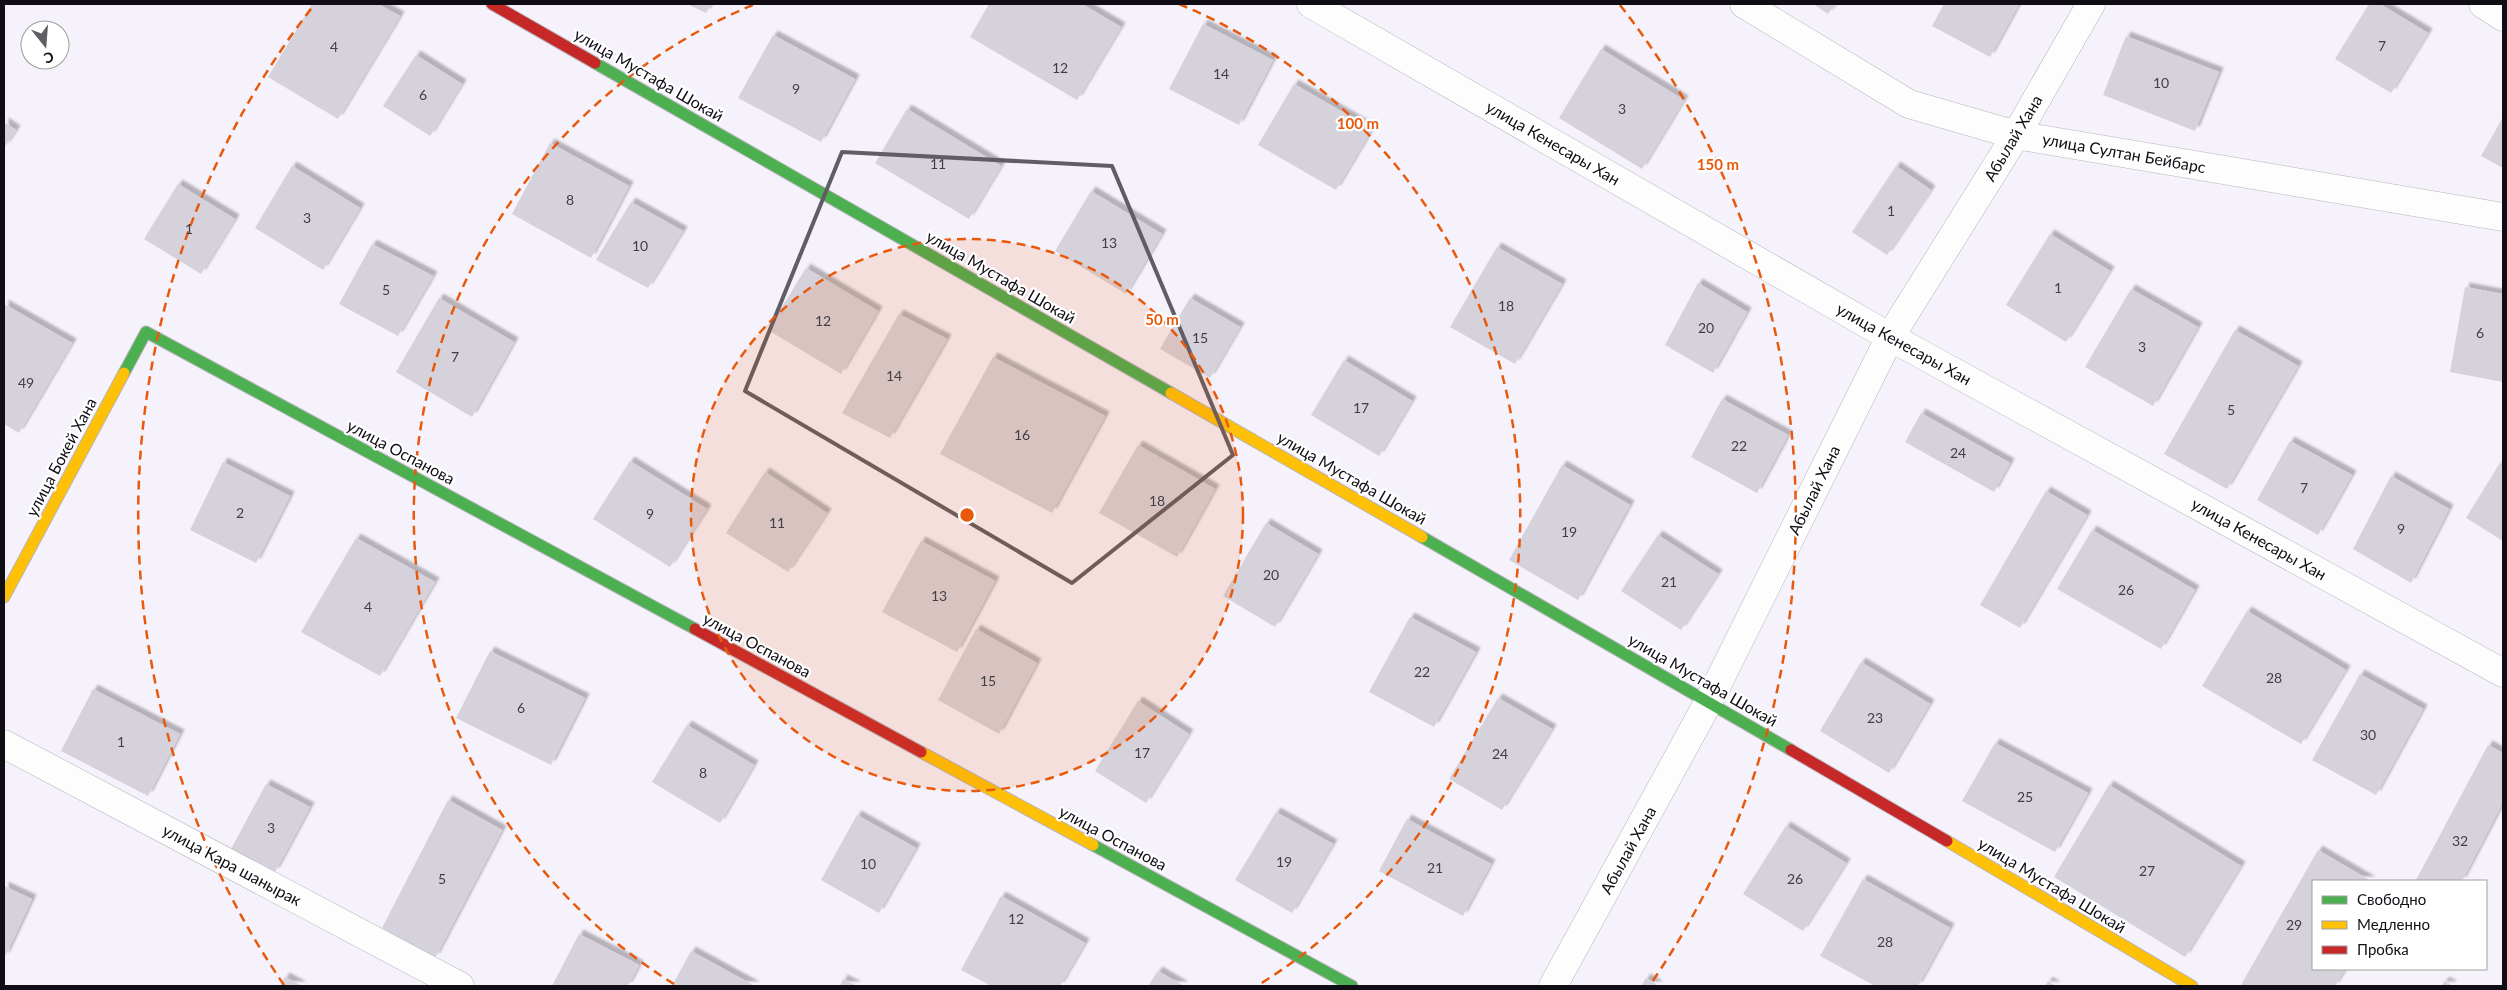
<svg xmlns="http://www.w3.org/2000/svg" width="2507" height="990" font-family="Lato,sans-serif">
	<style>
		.building { fill: #d6d2db; filter: url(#shadow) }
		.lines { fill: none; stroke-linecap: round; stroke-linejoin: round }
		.street-casing { stroke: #b7b3bb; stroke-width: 29 }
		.fast-casing { stroke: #b7b3bb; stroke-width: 13 }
		.slow-casing { stroke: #b7b3bb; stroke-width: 13 }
		.jam-casing { stroke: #b7b3bb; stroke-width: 13 }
		.street { stroke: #fefdfe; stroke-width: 28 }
		.fast { stroke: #4caf50; stroke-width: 11 }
		.slow { stroke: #ffc107; stroke-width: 11 }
		.jam { stroke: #c62828; stroke-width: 11 }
		.marked { fill: none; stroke: #605d65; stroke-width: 4; stroke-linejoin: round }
		.ring { fill: none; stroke: #e8590c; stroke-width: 2.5; stroke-dasharray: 9 6 }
		.labels { text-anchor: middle; stroke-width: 4.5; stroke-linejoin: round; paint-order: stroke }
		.number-label { font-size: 14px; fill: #423e46 }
		.street-label { font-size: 16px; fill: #100d14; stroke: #fff }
		.centre { fill: #e8590c; stroke: #fff; stroke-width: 2.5 }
		.ring-label { font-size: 15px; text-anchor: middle; font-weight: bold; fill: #e8590c; stroke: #fff; stroke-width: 4.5; stroke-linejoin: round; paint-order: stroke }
	</style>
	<defs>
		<filter id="shadow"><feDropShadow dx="4.5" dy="-4.5" stdDeviation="1" flood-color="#0004"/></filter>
	</defs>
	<rect width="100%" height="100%" fill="#f6f2fb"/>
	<g class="building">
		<polygon points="312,4 378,4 400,16 338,119 268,77"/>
		<polygon points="687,4 711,4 706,13"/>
		<polygon points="989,4 1082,4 1121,27 1077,100 970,37"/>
		<polygon points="1813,4 1835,4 1828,14"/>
		<polygon points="1944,4 2019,4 1990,57 1932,26"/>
		<polygon points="2369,4 2380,4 2428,33 2391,93 2335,59"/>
		<polygon points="1203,24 1273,60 1239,125 1169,89"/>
		<polygon points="773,35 855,79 821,142 738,98"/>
		<polygon points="2126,36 2219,72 2195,131 2103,95"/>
		<polygon points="1601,49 1684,100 1642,169 1559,118"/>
		<polygon points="416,55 462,84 430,136 383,106"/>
		<polygon points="1294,84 1372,129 1336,190 1258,145"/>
		<polygon points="907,109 1001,166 969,219 875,163"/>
		<polygon points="2503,117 2503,168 2481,156"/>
		<polygon points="4,122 16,130 4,148"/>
		<polygon points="550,143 629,186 591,258 512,214"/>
		<polygon points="292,166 360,208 323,270 255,228"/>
		<polygon points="1896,166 1931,190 1887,255 1852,232"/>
		<polygon points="178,184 235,219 201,274 144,239"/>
		<polygon points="1091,191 1162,234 1126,294 1055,251"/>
		<polygon points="631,202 683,231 648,288 596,260"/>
		<polygon points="2050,234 2110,271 2066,342 2006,305"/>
		<polygon points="372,244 433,276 398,336 339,304"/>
		<polygon points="1497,247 1562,284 1515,364 1450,327"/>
		<polygon points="806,268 878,311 841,374 768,330"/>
		<polygon points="1698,283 1747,312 1713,373 1665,345"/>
		<polygon points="2465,287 2503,294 2503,382 2450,372"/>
		<polygon points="2131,289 2198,327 2153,406 2085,367"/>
		<polygon points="439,298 514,342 472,417 396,372"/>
		<polygon points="1190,298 1240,327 1210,378 1160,349"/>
		<polygon points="4,304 72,343 19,433 4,424"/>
		<polygon points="899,314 947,339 890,438 842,413"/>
		<polygon points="2235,330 2298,366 2227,489 2164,454"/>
		<polygon points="993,357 1105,416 1052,513 940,454"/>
		<polygon points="1344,360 1412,401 1379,456 1311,415"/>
		<polygon points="1722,399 1788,435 1757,493 1691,457"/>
		<polygon points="1921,413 2010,463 1994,492 1905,442"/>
		<polygon points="2290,441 2352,475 2318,535 2257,500"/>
		<polygon points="1138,445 1215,489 1177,557 1099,513"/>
		<polygon points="630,461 707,509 670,567 593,519"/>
		<polygon points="223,462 290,496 256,563 190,530"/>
		<polygon points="2500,463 2503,465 2503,541 2466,518"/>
		<polygon points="1562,465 1630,505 1578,600 1509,560"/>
		<polygon points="765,472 827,513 788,572 726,533"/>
		<polygon points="2391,476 2449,509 2411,583 2353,549"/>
		<polygon points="2046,491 2087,515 2020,628 1980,605"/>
		<polygon points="1266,523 1318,554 1275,627 1223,596"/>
		<polygon points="2092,530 2195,590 2161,649 2057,589"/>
		<polygon points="1658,535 1718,574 1681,630 1621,591"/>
		<polygon points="356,538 435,582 380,676 301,632"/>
		<polygon points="921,541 995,581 957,652 882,612"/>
		<polygon points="2247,611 2346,670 2301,744 2202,686"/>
		<polygon points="1410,617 1476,652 1434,727 1369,692"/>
		<polygon points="976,629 1037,663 999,734 938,700"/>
		<polygon points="490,651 585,698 551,765 456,718"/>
		<polygon points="1861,662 1930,704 1889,773 1820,731"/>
		<polygon points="2360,674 2423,709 2376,795 2312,760"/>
		<polygon points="93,689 180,734 148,796 61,751"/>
		<polygon points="1498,698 1552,729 1502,810 1449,779"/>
		<polygon points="1138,701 1189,734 1146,803 1095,771"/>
		<polygon points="687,725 754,765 720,823 652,782"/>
		<polygon points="1995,743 2088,793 2055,852 1962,801"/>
		<polygon points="2488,745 2503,753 2503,802 2462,881 2418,881 2416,880"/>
		<polygon points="266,784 310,807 275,872 231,849"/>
		<polygon points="2109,785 2241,866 2185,957 2054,877"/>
		<polygon points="448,800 502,830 435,958 382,928"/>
		<polygon points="1276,812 1333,844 1292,913 1235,880"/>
		<polygon points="857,815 916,848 879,913 821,880"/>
		<polygon points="1407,819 1491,864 1463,916 1379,871"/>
		<polygon points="1786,826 1846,863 1803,931 1743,894"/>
		<polygon points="2318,850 2371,881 2313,881 2313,969 2345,969 2335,986 2243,986 2241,985"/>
		<polygon points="1863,879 1950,928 1918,986 1875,986 1820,956"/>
		<polygon points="4,886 32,899 4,959"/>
		<polygon points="1001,896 1085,943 1060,986 991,986 961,970"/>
		<polygon points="579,934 639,965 628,986 552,986"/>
		<polygon points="691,951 755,986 672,986"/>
		<polygon points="1158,971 1184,986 1148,986"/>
		<polygon points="285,977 302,986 280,986"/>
		<polygon points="1646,978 1659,986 1641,986"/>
		<polygon points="843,979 857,986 840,986"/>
		<polygon points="2048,981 2056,986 2045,986"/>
		<polygon points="2445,981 2453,986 2441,986"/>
	</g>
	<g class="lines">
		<g class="street-casing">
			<g id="street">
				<polyline points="1311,4 1890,337 2503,673"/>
				<polyline points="1744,4 1909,104 2016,135 2503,217"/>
				<polyline points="2483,4 2503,17"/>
				<polyline points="4,744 460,986"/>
				<polyline points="1553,986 1709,701 1890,337 2016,135 2091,4"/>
			</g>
		</g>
		<g class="fast-casing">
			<g id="fast">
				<polyline points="595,63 1171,393"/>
				<polyline points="124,373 146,332 695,629"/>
				<polyline points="1422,537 1791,750"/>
				<polyline points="1093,845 1352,986"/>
			</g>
		</g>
		<g class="slow-casing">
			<g id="slow">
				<polyline points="1171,393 1422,537"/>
				<polyline points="4,597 124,373"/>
				<polyline points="921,752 1093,845"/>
				<polyline points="1947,841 2192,986"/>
			</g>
		</g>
		<g class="jam-casing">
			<g id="jam">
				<polyline points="492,4 595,63"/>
				<polyline points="695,629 921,752"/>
				<polyline points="1791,750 1947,841"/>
			</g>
		</g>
		<use href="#street" class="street"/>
		<use href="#fast" class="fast"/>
		<use href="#slow" class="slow"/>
		<use href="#jam" class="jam"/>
	</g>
	<path class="marked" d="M842 152 1112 166 1233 455 1072 583 745 391Z"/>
	<circle cx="967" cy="515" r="276" fill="#e8590c" fill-opacity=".12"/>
	<g class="ring">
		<circle cx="967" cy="515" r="276"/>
		<path d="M674 984A553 553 0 0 1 755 4M1179 4A553 553 0 0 1 1260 984"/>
		<path d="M284 985A829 829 0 0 1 314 5M1620 5A829 829 0 0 1 1650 985"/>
	</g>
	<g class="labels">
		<g class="number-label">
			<text x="2382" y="51">7</text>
			<text x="334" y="52">4</text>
			<text x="1060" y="73">12</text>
			<text x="1221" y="79">14</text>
			<text x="2161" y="88">10</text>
			<text x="796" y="94">9</text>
			<text x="423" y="100">6</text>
			<text x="1622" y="114">3</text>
			<text x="938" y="169">11</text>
			<text x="570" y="205">8</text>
			<text x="1891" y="216">1</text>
			<text x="307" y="223">3</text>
			<text x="189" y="234">1</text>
			<text x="1109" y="248">13</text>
			<text x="640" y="251">10</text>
			<text x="2058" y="293">1</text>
			<text x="386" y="295">5</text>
			<text x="1506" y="311">18</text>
			<text x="823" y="326">12</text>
			<text x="1706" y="333">20</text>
			<text x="2480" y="338">6</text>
			<text x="1200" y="343">15</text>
			<text x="2142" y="352">3</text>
			<text x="455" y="362">7</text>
			<text x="894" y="381">14</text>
			<text x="26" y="388">49</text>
			<text x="1361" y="413">17</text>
			<text x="2231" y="415">5</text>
			<text x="1022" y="440">16</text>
			<text x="1739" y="451">22</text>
			<text x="1958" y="458">24</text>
			<text x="2304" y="493">7</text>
			<text x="1157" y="506">18</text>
			<text x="240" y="518">2</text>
			<text x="650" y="519">9</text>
			<text x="777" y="528">11</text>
			<text x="2401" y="534">9</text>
			<text x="1569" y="537">19</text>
			<text x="1271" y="580">20</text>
			<text x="1669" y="587">21</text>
			<text x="2126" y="595">26</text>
			<text x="939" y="601">13</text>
			<text x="368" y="612">4</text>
			<text x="1422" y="677">22</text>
			<text x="2274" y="683">28</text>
			<text x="988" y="686">15</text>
			<text x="521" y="713">6</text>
			<text x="1875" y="723">23</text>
			<text x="2368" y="740">30</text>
			<text x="121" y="747">1</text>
			<text x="1142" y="758">17</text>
			<text x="1500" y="759">24</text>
			<text x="703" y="778">8</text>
			<text x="2025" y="802">25</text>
			<text x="271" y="833">3</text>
			<text x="2460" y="846">32</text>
			<text x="1284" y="867">19</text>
			<text x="868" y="869">10</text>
			<text x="1435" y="873">21</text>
			<text x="2147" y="876">27</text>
			<text x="442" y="884">5</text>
			<text x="1795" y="884">26</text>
			<text x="1016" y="924">12</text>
			<text x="2294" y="930">29</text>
			<text x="1885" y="947">28</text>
		</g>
		<g class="street-label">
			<text transform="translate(649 75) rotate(30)" y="6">улица Мустафа Шокай</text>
			<text transform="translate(2013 138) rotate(-59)" y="6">Абылай Хана</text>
			<text transform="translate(1553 143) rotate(30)" y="6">улица Кенесары Хан</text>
			<text transform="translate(2124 153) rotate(10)" y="6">улица Султан Бейбарс</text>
			<text transform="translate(1001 277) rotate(30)" y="6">улица Мустафа Шокай</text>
			<text transform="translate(1904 344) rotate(29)" y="6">улица Кенесары Хан</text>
			<text transform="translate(401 452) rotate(28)" y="6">улица Оспанова</text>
			<text transform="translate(61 457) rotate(-62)" y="6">улица Бокей Хана</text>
			<text transform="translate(1352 478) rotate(30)" y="6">улица Мустафа Шокай</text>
			<text transform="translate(1814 490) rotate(-64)" y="6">Абылай Хана</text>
			<text transform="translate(2259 539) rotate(29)" y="6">улица Кенесары Хан</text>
			<text transform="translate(757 645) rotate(28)" y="6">улица Оспанова</text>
			<text transform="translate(1703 680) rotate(30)" y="6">улица Мустафа Шокай</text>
			<text transform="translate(1113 838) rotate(28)" y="6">улица Оспанова</text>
			<text transform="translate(1628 850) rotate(-61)" y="6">Абылай Хана</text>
			<text transform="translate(232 865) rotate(28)" y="6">улица Кара шанырак</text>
			<text transform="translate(2052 885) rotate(31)" y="6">улица Мустафа Шокай</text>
		</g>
	</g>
	<circle cx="967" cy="515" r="8" class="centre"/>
	<g class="ring-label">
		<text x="1358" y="129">100 m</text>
		<text x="1718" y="170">150 m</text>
		<text x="1162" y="325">50 m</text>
	</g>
	<rect width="2507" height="990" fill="none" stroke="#100d14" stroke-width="10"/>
	<rect x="2312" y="880" width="175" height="90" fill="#ffffff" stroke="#9f9ea1"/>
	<rect x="2322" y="896" width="25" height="8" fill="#4caf50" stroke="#9f9ea1"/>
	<text x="2357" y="905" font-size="15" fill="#100d14">Свободно</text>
	<rect x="2322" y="921" width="25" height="8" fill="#ffc107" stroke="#9f9ea1"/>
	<text x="2357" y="930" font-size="15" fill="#100d14">Медленно</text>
	<rect x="2322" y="946" width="25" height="8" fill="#c62828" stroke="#9f9ea1"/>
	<text x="2357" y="955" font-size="15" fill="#100d14">Пробка</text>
	<g transform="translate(45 45) rotate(163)"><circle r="24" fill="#ffffff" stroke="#9f9ea1"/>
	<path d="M0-4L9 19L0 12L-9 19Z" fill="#605d65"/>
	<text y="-8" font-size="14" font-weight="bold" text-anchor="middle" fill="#100d14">С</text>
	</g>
</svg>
